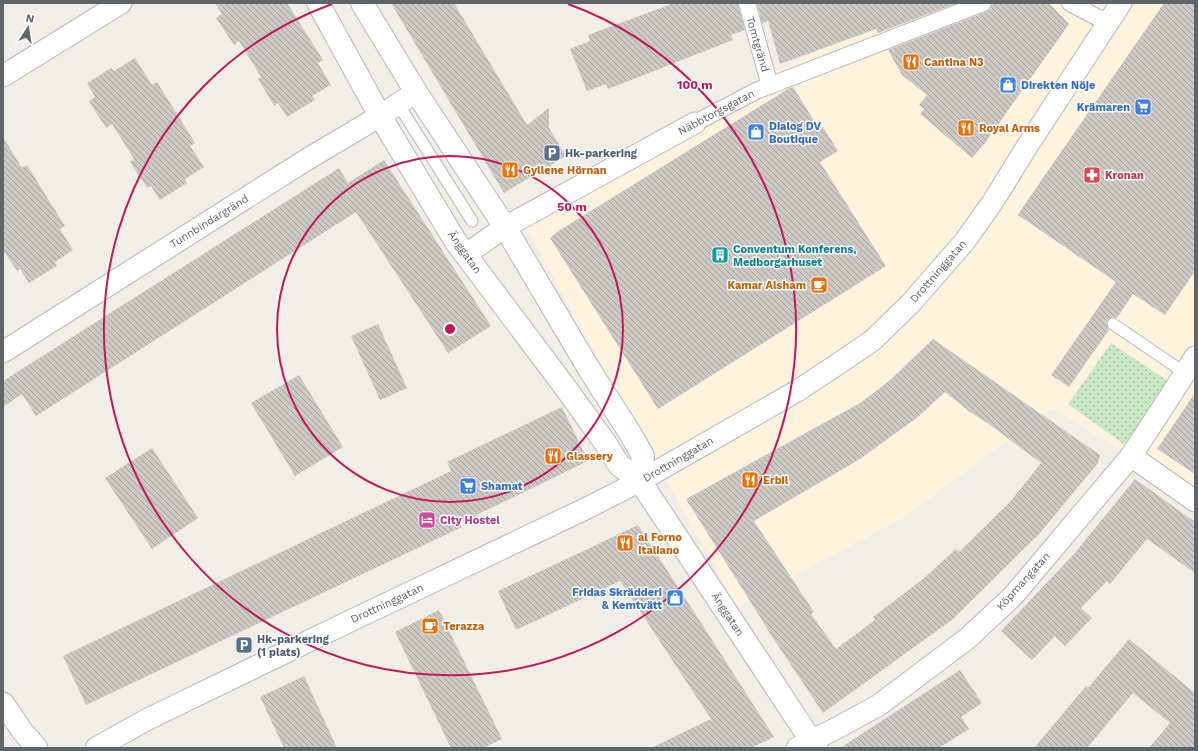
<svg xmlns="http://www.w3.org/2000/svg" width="1198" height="751" font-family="'Work Sans',sans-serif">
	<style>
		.commercial { fill: #fff3de }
		.grass { fill: url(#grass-dots) }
		.building { fill: url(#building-back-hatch); fill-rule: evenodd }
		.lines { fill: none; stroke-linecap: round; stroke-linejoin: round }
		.service-casing { stroke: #b4b8bc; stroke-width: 13 }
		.pedestrian-casing { stroke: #b4b8bc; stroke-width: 18 }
		.minor-casing { stroke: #b4b8bc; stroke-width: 23 }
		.tertiary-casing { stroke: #b4b8bc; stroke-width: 24 }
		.service { stroke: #fff; stroke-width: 11 }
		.pedestrian { stroke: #fff; stroke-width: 16 }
		.minor { stroke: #fff; stroke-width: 21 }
		.tertiary { stroke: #fff; stroke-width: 22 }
		.ring { fill: none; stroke: #c2185b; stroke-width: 2 }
		.labels { text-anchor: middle; stroke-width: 3; stroke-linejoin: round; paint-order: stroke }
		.street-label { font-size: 11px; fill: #5e6468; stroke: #fff }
		.food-label { font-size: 11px; font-weight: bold; fill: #c56008; stroke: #fff; text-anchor: start }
		.shop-label { font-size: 11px; font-weight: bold; fill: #366cbe; stroke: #fff; text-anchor: start }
		.service-label { font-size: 11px; font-weight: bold; fill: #4e5e75; stroke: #fff; text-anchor: start }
		.health-label { font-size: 11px; font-weight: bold; fill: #be3a42; stroke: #fff; text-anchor: start }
		.culture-label { font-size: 11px; font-weight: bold; fill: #0d838f; stroke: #fff; text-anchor: start }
		.hotel-label { font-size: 11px; font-weight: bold; fill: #b23c85; stroke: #fff; text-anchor: start }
		.centre { fill: #c2185b; stroke: #fff; stroke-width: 2 }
		.ring-label { font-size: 12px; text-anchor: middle; font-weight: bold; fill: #c2185b; stroke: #fff; stroke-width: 3; stroke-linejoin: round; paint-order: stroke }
	</style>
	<defs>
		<pattern id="grass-dots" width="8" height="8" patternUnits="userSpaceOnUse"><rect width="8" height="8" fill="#c8e9c3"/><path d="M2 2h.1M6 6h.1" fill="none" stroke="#a6c0a2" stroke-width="1.8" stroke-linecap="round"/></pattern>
		<pattern id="building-back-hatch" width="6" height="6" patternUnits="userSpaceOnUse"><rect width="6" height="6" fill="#ccc8c3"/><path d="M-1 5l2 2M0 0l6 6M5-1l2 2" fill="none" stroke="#a9a6a2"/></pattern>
	</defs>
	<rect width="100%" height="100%" fill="#f1ede7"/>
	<polygon class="commercial" points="908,3 1195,3 1195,494 1051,408 905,517 737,607 515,208"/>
	<polygon class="grass" points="1111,343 1168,381 1125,445 1068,404"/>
	<g class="building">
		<polygon points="215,3 287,3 323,60 318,63 331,85 312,96 315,100 287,117 278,103 274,106 258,79 261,77 239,41 234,45 216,18 222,14"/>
		<polygon points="391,3 454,3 527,125 549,108 549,128 566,156 504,193"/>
		<polygon points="674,3 738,3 745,30 731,35 733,40 608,89 606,84 587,91 570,49 590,41 588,35"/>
		<polygon points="757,3 957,3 878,33 876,29 780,64 768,21 762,23"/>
		<polygon points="992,3 1049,3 1069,24 985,143 972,158 920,114 924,109 919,105 927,95 902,75 888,50 986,12 991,9"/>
		<polygon points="1164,3 1195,3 1195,271 1165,315 1133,294 1117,318 1113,317 1107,320 1106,324 1109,330 1069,387 1051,375 1116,282 1018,215 1025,204"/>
		<polygon points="135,58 152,85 157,82 195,143 190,146 204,167 185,179 187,183 160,200 151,186 147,188 130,162 134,159 112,124 106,128 89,101 95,97 87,83 111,68 114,71"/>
		<polygon points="793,87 820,130 823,127 838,151 820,162 886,266 658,409 550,238 560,230 788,89"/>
		<polygon points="3,137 22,168 27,165 65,226 60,229 73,250 55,262 57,266 29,283 20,269 17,271 3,250"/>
		<polygon points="384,160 491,326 448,353 356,212 36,416 22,394 3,407 3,381 339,168 348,183"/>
		<polygon points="378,324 407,388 380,400 351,336"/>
		<path d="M933 339 1100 455 1098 463 1040 533 953 619 823 713 773 638 686 499 860 403 889 381ZM945 392 970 412 986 422 1041 463 1010 502 959 552 956 549 923 579 873 617 875 620 836 649 811 614 814 612 754 521 860 459 918 417Z"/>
		<polygon points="299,375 343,447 295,476 251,403"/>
		<polygon points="1195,393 1195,474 1157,449"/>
		<polygon points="562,407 588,461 460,523 462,527 86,705 63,656 451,471 447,462"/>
		<polygon points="152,448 198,518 152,549 105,478"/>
		<polygon points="1135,479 1195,522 1195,573 1147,539 1110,584 1107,581 1081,608 1092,618 1065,646 1055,636 1032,660 1001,631 1074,554"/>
		<polygon points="638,525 689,604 774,737 751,748 651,748 711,719 620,581 516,630 498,591 558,563"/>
		<polygon points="439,610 502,739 483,748 451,748 395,632"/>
		<polygon points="1129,639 1195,693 1195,748 1149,748 1170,723 1133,693 1087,748 1034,748 1086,686 1088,688"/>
		<polygon points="960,670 982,703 961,717 969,729 939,748 840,748"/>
		<polygon points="304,676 337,748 284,748 260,697"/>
	</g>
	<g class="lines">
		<g class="service-casing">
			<g id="service">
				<polyline points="398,104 472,221"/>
				<polyline points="1113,324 1185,373"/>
			</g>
		</g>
		<g class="pedestrian-casing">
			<g id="pedestrian">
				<polyline points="747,3 770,86"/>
				<polyline points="1070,3 1108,23"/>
				<polyline points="695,123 756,91 983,3"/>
			</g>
		</g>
		<g class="minor-casing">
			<g id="minor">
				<polyline points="3,76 121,3"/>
				<polyline points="465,255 505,227 695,123"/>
				<polyline points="3,352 306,160 380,116 416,92"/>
				<polyline points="1131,456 1195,501"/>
				<polyline points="3,703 23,732 37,748"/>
				<polyline points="96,748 148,719 346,623 585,509 640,481 797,391 835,366 873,340 911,303 965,241 992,203 1028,145 1121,3"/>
				<polyline points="797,748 835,729 879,705 968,638 1013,596 1131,456 1169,398 1195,357"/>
			</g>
		</g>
		<g class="tertiary-casing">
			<g id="tertiary">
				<polyline points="318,3 380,116 456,242 565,387 606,444 619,465 640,481 816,748"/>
				<polyline points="362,3 416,92 505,227 589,369 630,433 643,456 640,481"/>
			</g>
		</g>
		<use href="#service" class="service"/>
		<use href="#pedestrian" class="pedestrian"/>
		<use href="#minor" class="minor"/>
		<use href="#tertiary" class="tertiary"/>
	</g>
	<g class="ring">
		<circle cx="450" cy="329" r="173"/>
		<path d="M568 4A346 346 0 1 1 332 4"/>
	</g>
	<defs>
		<g id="restaurant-square" transform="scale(0.9)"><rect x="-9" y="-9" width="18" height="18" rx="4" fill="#e8710a" stroke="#fff"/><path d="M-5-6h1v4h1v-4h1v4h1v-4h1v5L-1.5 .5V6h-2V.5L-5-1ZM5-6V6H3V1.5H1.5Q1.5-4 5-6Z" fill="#fff"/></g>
		<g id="shop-square" transform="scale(0.9)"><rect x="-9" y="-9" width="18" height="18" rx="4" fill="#3f7fe0" stroke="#fff"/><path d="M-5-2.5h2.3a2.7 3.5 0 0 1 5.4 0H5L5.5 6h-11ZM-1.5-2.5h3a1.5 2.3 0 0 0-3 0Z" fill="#fff"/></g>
		<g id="supermarket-square" transform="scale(0.9)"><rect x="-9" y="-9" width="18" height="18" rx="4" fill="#3f7fe0" stroke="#fff"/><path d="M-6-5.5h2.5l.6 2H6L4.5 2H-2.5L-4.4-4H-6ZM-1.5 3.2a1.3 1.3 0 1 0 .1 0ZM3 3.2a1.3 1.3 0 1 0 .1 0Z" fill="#fff"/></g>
		<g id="parking-square" transform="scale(0.9)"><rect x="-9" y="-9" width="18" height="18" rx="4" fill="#5c6f8a" stroke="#fff"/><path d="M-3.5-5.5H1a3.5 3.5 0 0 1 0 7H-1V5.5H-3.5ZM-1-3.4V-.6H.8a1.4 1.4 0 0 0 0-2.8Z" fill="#fff"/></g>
		<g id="pharmacy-square" transform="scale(0.9)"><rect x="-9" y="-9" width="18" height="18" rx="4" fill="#e0444e" stroke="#fff"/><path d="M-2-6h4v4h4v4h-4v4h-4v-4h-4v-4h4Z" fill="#fff"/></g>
		<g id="building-square" transform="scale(0.9)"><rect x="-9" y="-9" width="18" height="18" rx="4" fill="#0f9aa8" stroke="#fff"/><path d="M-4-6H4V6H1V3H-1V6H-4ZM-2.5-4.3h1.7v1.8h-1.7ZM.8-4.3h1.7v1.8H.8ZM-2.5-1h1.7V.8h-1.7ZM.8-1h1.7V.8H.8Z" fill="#fff"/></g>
		<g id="cafe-square" transform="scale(0.9)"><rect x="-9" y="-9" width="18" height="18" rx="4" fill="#e8710a" stroke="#fff"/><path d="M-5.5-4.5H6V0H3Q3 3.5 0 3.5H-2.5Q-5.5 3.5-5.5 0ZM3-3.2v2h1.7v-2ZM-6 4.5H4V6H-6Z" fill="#fff"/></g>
		<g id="hotel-square" transform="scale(0.9)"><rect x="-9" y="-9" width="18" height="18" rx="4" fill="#d1479c" stroke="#fff"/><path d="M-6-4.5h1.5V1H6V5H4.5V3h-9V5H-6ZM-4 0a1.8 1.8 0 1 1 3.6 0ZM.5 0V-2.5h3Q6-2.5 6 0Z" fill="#fff"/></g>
	</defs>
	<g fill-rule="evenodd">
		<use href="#restaurant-square" x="911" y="62"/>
		<use href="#shop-square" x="1008" y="85"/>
		<use href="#supermarket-square" x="1143" y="107"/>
		<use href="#restaurant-square" x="966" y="128"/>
		<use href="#shop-square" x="756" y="132"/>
		<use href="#parking-square" x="552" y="153"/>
		<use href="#restaurant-square" x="510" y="170"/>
		<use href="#pharmacy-square" x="1092" y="175"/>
		<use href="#building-square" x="720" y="255"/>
		<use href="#cafe-square" x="819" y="285"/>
		<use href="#restaurant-square" x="553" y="456"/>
		<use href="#restaurant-square" x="750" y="480"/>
		<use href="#supermarket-square" x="468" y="486"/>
		<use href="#hotel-square" x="427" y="520"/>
		<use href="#restaurant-square" x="625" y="543"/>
		<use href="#shop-square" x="675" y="598"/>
		<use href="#cafe-square" x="430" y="626"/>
		<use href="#parking-square" x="244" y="645"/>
	</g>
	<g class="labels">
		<g class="street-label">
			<text transform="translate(758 44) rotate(74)" y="4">Tomtgränd</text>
			<text transform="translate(716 112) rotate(-28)" y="4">Näbbtorgsgatan</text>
			<text transform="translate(209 221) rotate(-32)" y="4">Tunnbindargränd</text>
			<text transform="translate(465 252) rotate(55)" y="4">Änggatan</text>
			<text transform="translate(938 271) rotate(-49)" y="4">Drottninggatan</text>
			<text transform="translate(678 459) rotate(-30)" y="4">Drottninggatan</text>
			<text transform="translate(1023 581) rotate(-48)" y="4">Köpmangatan</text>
			<text transform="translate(387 603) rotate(-25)" y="4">Drottninggatan</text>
			<text transform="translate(728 614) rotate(57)" y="4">Änggatan</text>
		</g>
		<g class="food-label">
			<text x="924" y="66">Cantina N3</text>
			<text x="979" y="132">Royal Arms</text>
			<text x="523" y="174">Gyllene Hörnan</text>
			<text x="806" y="289" text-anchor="end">Kamar Alsham</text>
			<text x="566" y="460">Glassery</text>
			<text x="763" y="484">Erbil</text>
			<text x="638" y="541">al Forno<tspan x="638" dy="13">Italiano</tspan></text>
			<text x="443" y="630">Terazza</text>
		</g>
		<g class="shop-label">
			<text x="1021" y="89">Direkten Nöje</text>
			<text x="1130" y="111" text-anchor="end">Krämaren</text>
			<text x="769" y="130">Dialog DV<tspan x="769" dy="13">Boutique</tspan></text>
			<text x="481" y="490">Shamat</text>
			<text x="662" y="596" text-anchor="end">Fridas Skrädderi<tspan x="662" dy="13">&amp; Kemtvätt</tspan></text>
		</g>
		<g class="service-label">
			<text x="565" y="157">Hk-parkering</text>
			<text x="257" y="643">Hk-parkering<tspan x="257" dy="13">(1 plats)</tspan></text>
		</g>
		<g class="health-label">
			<text x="1105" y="179">Kronan</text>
		</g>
		<g class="culture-label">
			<text x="733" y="253">Conventum Konferens,<tspan x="733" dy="13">Medborgarhuset</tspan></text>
		</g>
		<g class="hotel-label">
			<text x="440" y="524">City Hostel</text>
		</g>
	</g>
	<circle cx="450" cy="329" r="6" class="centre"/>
	<g class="ring-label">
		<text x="695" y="89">100 m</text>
		<text x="572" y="211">50 m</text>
	</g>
	<rect width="1198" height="751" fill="none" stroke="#5e6468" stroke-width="8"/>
	<g transform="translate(28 28) rotate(12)" stroke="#ffffff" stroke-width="3" paint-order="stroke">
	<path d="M0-3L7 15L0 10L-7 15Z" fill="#5e6468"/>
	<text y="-6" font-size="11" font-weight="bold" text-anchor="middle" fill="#5e6468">N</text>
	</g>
</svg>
